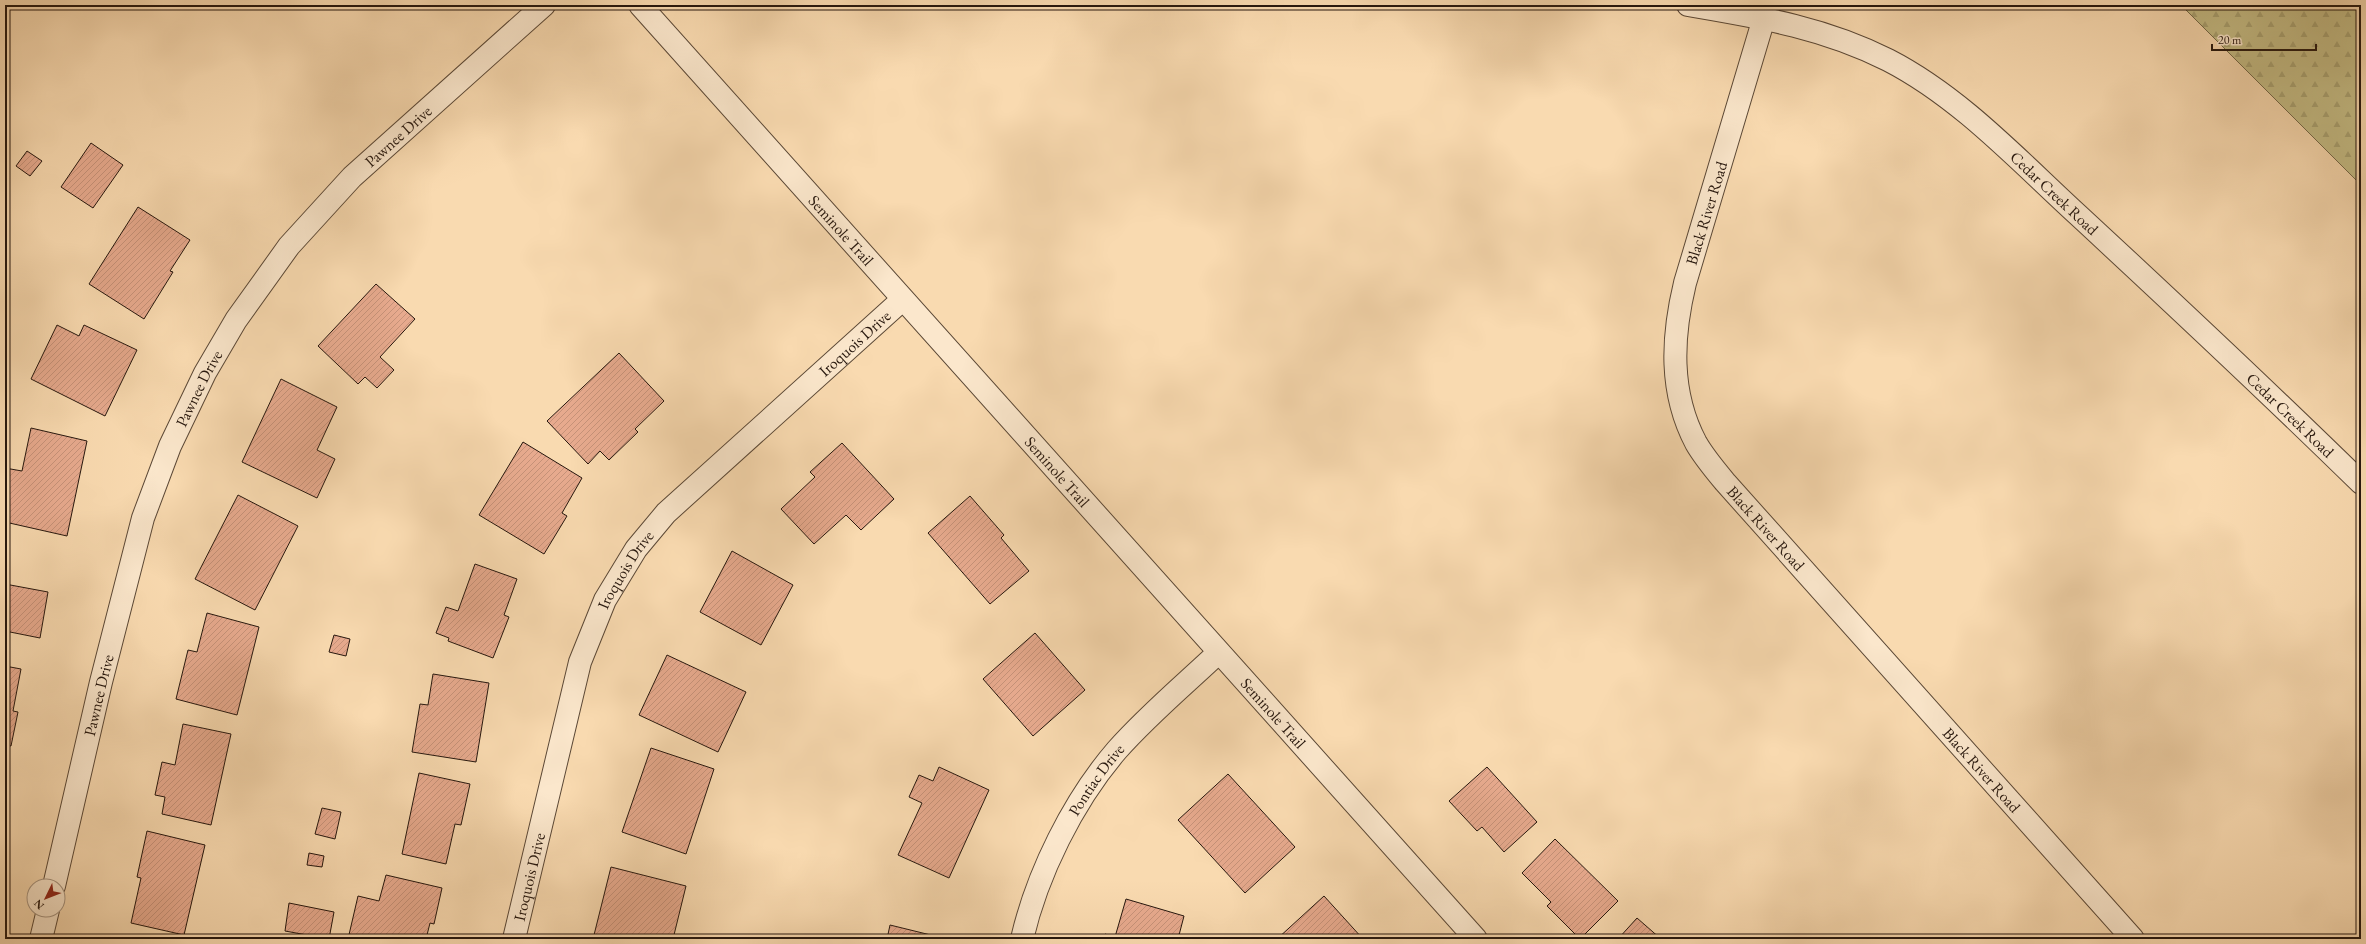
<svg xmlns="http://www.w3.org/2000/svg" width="2366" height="944" font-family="'EB Garamond',serif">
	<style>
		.forest { fill: url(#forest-firs); stroke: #766a4a }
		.building { fill: url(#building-hatch); stroke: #26170e }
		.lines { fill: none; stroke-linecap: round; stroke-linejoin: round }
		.street-casing { stroke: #5b4836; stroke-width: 24 }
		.street { stroke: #fbe7cc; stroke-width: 22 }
		.labels { text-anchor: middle; stroke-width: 4; stroke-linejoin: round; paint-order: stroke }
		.street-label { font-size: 16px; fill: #26170e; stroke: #fbe7cc }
	</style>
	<defs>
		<pattern id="forest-firs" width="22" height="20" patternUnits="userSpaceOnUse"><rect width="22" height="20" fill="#c5bd86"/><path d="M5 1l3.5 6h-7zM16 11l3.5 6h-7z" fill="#a9a272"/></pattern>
		<pattern id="building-hatch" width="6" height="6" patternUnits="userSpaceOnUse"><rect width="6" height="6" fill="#e7aa8e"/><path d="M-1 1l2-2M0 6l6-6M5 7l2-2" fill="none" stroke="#c69279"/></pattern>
	</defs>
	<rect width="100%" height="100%" fill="#f9dab0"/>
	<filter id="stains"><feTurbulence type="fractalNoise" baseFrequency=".005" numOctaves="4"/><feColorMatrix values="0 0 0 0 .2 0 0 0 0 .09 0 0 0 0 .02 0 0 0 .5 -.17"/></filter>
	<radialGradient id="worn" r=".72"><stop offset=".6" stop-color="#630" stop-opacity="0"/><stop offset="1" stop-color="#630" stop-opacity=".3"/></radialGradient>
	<polygon class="forest" points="2181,5 2361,5 2361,185"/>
	<g class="building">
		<polygon points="91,143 123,165 93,208 61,187"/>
		<polygon points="27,151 42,161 30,176 16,166"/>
		<polygon points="138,207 190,240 170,271 173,272 144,319 89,284"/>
		<polygon points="376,284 415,319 380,357 394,370 377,388 365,377 358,384 318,346"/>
		<polygon points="57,325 79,336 84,325 137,350 105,416 31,379"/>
		<polygon points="619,353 664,401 635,429 638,432 609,460 600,451 588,464 547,421"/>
		<polygon points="281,379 337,407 317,450 335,459 317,498 242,462"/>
		<polygon points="31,428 87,441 67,536 5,522 5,468 22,471"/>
		<polygon points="523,442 582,478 562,513 567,516 544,554 479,515"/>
		<polygon points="842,443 894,499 861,530 846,515 814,544 781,509 815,477 810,472"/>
		<polygon points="238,495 298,526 255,610 195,579"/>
		<polygon points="970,496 1004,535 1001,538 1029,571 990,604 928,533"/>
		<polygon points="732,551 793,585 761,645 700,612"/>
		<polygon points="475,564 517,579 504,615 509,617 493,658 448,641 449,638 436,633 446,607 458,611"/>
		<polygon points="5,584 48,592 40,638 5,631"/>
		<polygon points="207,613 259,627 237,715 176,699 188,650 197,652"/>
		<polygon points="1035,633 1085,690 1033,736 983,679"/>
		<polygon points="334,635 350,639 346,656 329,652"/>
		<polygon points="667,655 746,692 718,752 639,715"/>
		<polygon points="5,666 21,669 13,711 18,712 11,746 5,745"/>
		<polygon points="433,674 489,683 476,762 412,752 420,704 428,705"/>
		<polygon points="183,724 231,734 211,825 162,814 165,797 155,795 162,762 175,765"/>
		<polygon points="651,748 714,769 686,854 622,832"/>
		<polygon points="939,767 989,790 949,878 898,855 922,803 909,797 919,775 933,781"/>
		<polygon points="1487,767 1537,822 1504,852 1482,827 1477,831 1449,801"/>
		<polygon points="419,773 470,784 461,825 455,824 446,864 402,854"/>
		<polygon points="1228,774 1295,847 1245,893 1178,820"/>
		<polygon points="322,808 341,812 335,839 315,834"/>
		<polygon points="147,831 205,845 184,935 131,923 141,878 137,877"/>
		<polygon points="1555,839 1618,901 1580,939 1547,906 1551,902 1522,873"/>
		<polygon points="309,853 324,856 322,867 307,865"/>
		<polygon points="611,867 686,886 673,939 593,939"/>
		<polygon points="386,875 442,888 434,924 430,923 426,939 348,939 358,896 379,901"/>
		<polygon points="1324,896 1363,939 1277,939"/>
		<polygon points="1126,899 1184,916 1178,939 1104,939 1105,934 1115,937"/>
		<polygon points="289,903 334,912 329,939 285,931"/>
		<polygon points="1637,918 1661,939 1618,939"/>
		<polygon points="890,925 943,938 943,939 887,939"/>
	</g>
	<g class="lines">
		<g class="street-casing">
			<g id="street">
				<path id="s1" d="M640 5 1476 939"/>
				<path id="s2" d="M1688 5C1758 17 1823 27 1888 60 1960 97 2018 160 2078 215 2173 303 2268 392 2361 483"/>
				<path id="s3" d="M1764 18 1685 283C1672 337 1669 392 1696 443 1704 457 1715 470 1725 482L2133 939"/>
				<path id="s4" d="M54 886 101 682 143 518 170 446 205 373 236 320 289 246 352 177 544 5"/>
				<polyline points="41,939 48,910"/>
				<path id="s5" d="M514 939 580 662 605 600 636 549 666 513 902 300"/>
				<path id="s6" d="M1022 939C1037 874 1073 801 1117 750 1148 715 1184 685 1218 653"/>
			</g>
		</g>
		<use href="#street" class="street"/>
	</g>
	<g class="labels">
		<g class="street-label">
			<text dy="6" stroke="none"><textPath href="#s4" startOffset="844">Pawnee Drive</textPath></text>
			<text dy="6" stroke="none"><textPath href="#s2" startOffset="422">Cedar Creek Road</textPath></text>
			<text transform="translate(1706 213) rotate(-73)" y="6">Black River Road</text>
			<text dy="6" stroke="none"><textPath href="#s1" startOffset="302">Seminole Trail</textPath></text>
			<text dy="6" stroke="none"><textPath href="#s5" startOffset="712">Iroquois Drive</textPath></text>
			<text dy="6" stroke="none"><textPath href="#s4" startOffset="520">Pawnee Drive</textPath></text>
			<text dy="6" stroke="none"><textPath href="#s2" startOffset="746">Cedar Creek Road</textPath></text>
			<text dy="6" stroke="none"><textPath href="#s1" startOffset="626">Seminole Trail</textPath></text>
			<text dy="6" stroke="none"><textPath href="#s3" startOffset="551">Black River Road</textPath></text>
			<text dy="6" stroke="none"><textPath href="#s5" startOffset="388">Iroquois Drive</textPath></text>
			<text dy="6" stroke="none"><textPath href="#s4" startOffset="196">Pawnee Drive</textPath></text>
			<text dy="6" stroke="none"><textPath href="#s1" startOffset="950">Seminole Trail</textPath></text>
			<text dy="6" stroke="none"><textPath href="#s3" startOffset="875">Black River Road</textPath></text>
			<text dy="6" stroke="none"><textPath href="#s6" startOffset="177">Pontiac Drive</textPath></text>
			<text dy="6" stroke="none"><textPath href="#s5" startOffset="64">Iroquois Drive</textPath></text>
		</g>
	</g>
	<rect width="2366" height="944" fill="none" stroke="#f9dab0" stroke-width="20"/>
	<rect x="6" y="6" width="2354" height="932" fill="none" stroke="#26170e" stroke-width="2"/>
	<rect x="10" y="10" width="2346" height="924" fill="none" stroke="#26170e"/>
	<g transform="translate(46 898) rotate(227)"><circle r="19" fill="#fbe7cc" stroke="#a69480"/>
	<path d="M0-3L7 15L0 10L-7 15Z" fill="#8f2418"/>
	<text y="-6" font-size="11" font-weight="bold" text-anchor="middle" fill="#26170e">N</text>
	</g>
	<path d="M2212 44v6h104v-6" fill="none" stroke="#26170e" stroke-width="2"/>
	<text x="2218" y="44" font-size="12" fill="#26170e" stroke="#fbe7cc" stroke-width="3" paint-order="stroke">20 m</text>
	<rect width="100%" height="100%" filter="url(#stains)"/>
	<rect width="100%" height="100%" fill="url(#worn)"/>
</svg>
